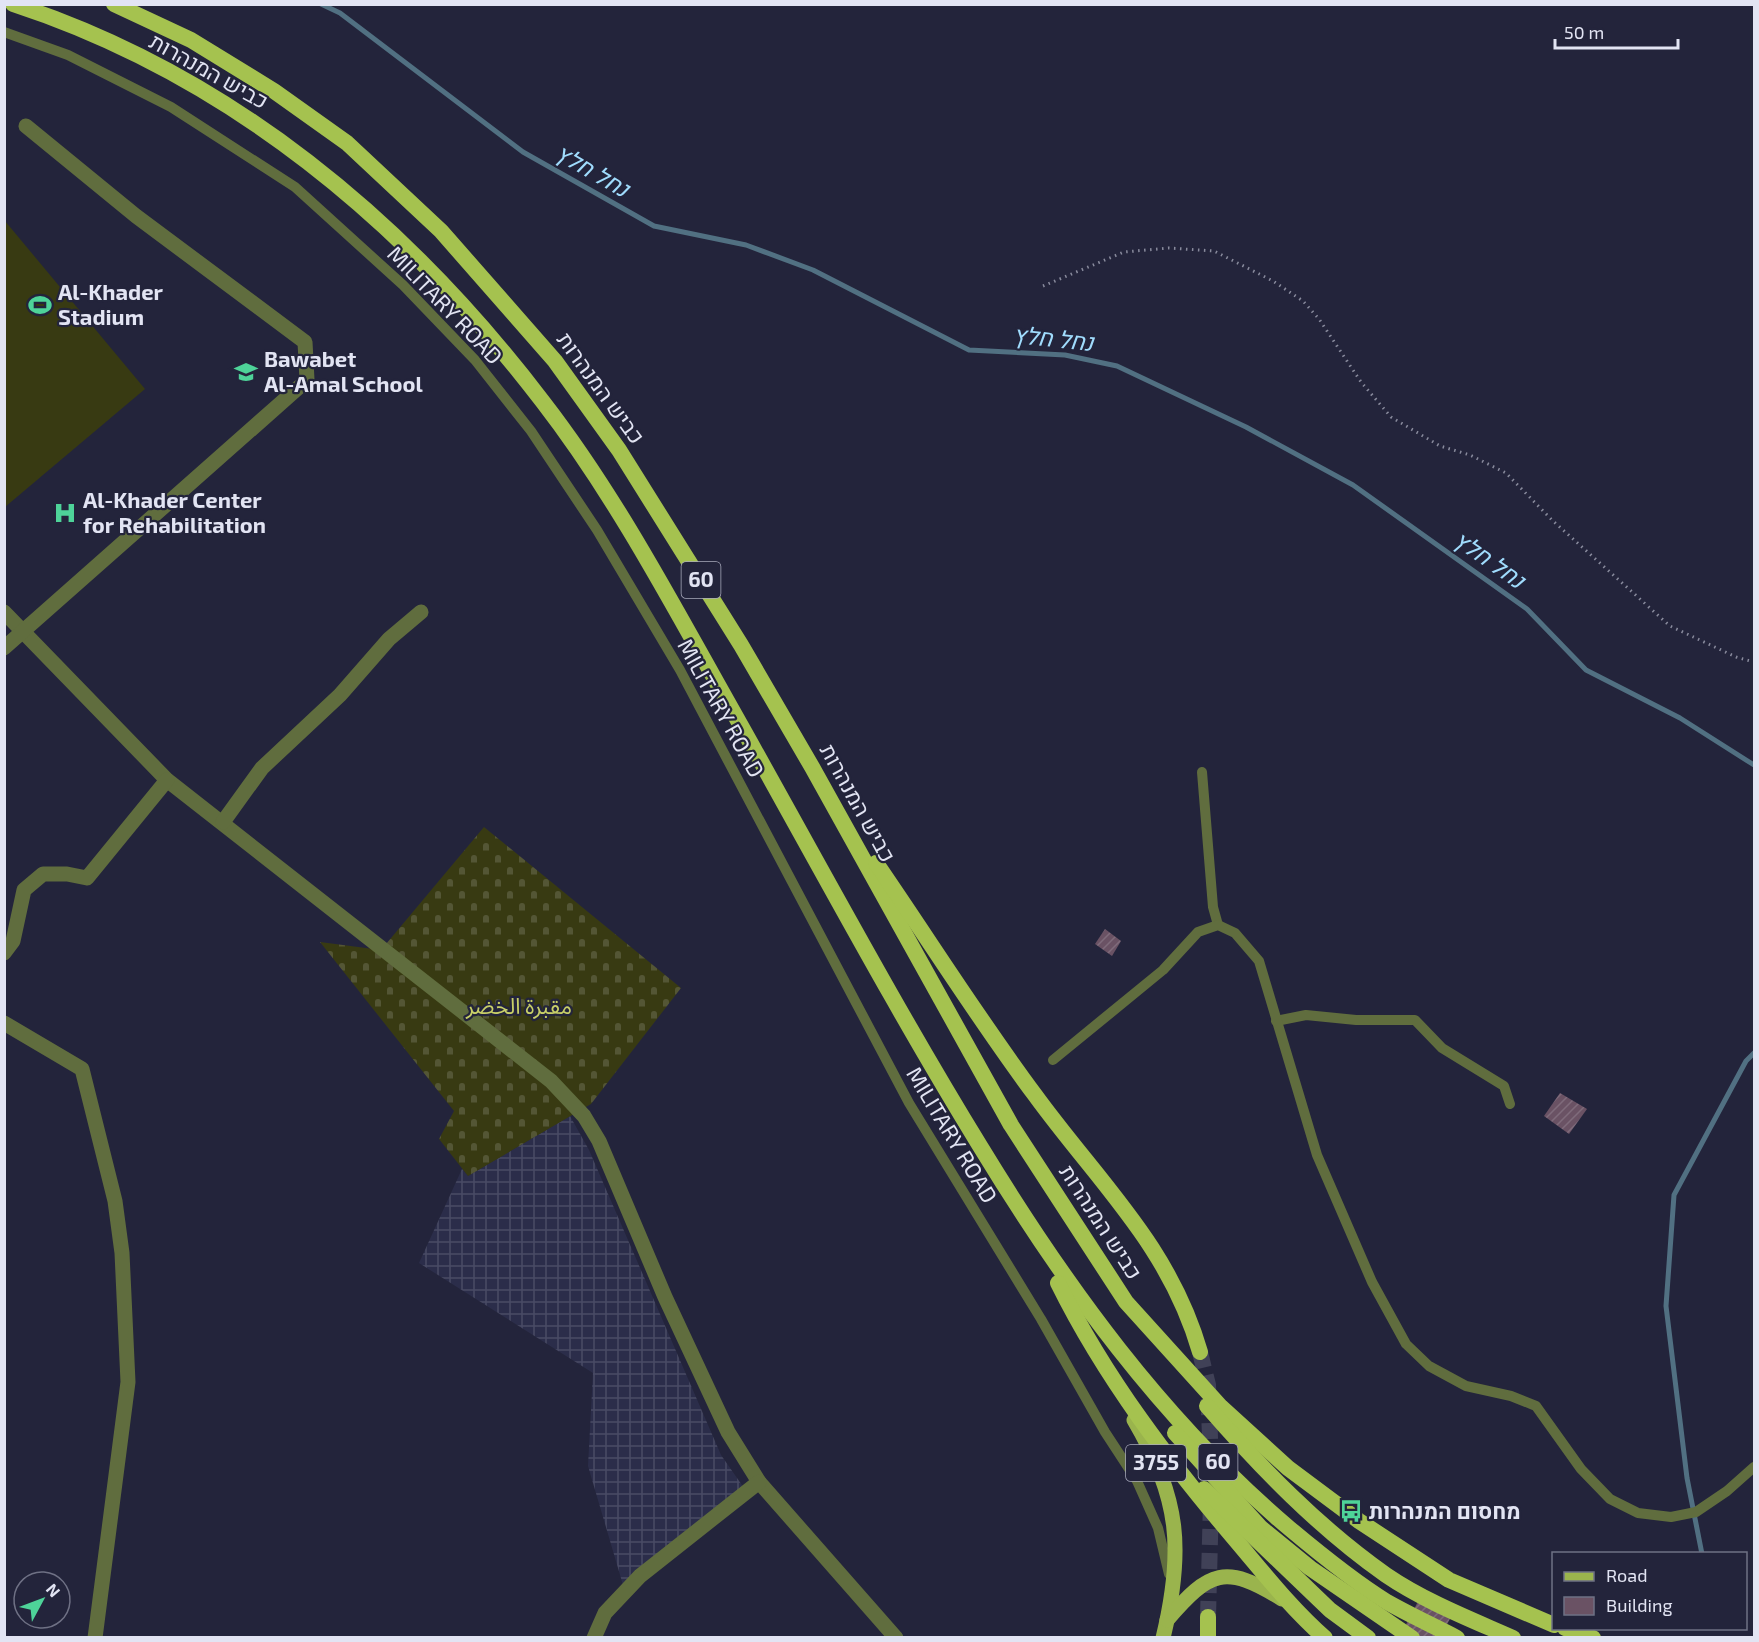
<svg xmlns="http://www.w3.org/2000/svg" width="1759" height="1642" font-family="'Exo 2','Noto Sans Arabic',Heebo,sans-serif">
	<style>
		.industrial { fill: url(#industrial-grid) }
		.cemetery { fill: url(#cemetery-stones) }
		.pitch { fill: #383a12 }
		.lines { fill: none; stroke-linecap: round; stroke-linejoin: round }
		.stream { stroke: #517082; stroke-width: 5 }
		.building { fill: url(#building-hatch) }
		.trunk-tunnel { stroke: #404157; stroke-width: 16; stroke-dasharray: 16 8; stroke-linecap: butt }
		.path { stroke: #898b9d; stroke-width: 3; stroke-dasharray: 1.5 4.5; stroke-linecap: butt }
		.service { stroke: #606d3e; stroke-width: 10 }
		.minor { stroke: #606d3e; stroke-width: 15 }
		.primary { stroke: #9ab44d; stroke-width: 15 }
		.trunk { stroke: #a5c24f; stroke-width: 16 }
		.labels { text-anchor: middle; stroke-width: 4.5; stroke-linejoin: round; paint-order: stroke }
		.shield { fill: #23243b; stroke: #a9aabc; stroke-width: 1.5 }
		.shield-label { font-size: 21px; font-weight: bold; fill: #e2e4f3 }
		.street-label { font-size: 22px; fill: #e2e4f3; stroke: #23243b }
		.poi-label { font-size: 22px; font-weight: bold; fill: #e2e4f3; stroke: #23243b; text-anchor: start }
		.park-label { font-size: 22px; fill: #c8cf68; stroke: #23243b }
		.water-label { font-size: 24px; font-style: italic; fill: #a0dcfd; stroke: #23243b }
	</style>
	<defs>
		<pattern id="industrial-grid" width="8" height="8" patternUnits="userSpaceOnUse" patternTransform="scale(1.5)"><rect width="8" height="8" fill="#2b2d4a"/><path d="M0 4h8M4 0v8" fill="none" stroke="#494b65"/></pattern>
		<pattern id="cemetery-stones" width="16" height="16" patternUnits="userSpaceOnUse" patternTransform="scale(1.5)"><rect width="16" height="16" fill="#383a12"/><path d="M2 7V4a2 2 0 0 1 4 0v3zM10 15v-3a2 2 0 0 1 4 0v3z" fill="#545635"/></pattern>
		<pattern id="building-hatch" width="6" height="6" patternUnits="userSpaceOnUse" patternTransform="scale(1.5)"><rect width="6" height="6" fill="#6a5264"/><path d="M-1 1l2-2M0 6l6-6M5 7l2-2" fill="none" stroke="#7f6b7b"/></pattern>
	</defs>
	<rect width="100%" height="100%" fill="#23243b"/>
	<polygon class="industrial" points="570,1116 589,1150 721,1455 744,1488 623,1585 588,1466 593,1373 419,1263 462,1169 468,1176"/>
	<polygon class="cemetery" points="484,827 681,988 591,1104 468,1176 439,1139 454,1111 320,942 381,950"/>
	<polygon class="pitch" points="5,221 145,389 5,507 4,507"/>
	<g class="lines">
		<g class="stream">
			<polyline points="321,4 340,13 523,152 654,226 746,245 813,270 969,350 1065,355 1117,366 1246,427 1353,485 1527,609 1586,670 1680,718 1754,765"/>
			<polyline points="1702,1554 1687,1478 1666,1306 1674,1195 1746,1061 1754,1053"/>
		</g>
	</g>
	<g class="building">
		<polygon points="1105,929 1121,941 1112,956 1095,944"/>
		<polygon points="1560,1093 1587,1109 1569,1134 1544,1116"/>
		<polygon points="1424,1590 1456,1607 1440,1638 1399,1638"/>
	</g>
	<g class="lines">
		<g class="trunk-tunnel">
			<polyline points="1200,1352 1208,1385 1211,1463"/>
			<polyline points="1208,1617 1211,1501"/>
		</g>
		<polyline class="path" points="1043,286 1124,252 1169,248 1214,251 1273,281 1303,301 1319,319 1361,382 1391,417 1440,446 1470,455 1506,473 1552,520 1670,626 1736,657 1754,662"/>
		<g class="service">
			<polyline points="4,32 68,55 171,107 295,187 403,285 475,360 531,431 597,530 680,670 909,1103 1041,1319 1105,1432 1137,1481 1158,1528 1169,1574"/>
			<polyline points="1202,772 1213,907 1218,925"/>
			<polyline points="1276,1021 1306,1015 1356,1020 1415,1020 1442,1048 1504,1086 1510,1104"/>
			<polyline points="1053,1060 1163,970 1198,932 1218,925 1235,933 1259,961 1317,1155 1372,1282 1406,1344 1429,1366 1466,1386 1511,1396 1536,1406 1581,1469 1610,1499 1638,1513 1671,1517 1696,1512 1727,1491 1754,1467"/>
		</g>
		<g class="minor">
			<polyline points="4,612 167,780 551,1081 584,1116 599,1141 665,1297 728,1432 759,1482 896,1638"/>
			<polyline points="4,648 307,380 305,342 136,216 26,126"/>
			<polyline points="223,822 262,768 340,695 389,639 421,612"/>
			<polyline points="4,953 13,941 24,890 43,874 67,874 87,878 167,780"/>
			<polyline points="4,1023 82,1069 115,1201 122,1253 128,1382 95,1638"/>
			<polyline points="594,1638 605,1613 640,1576 759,1482"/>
		</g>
		<g class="primary">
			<path d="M1134 1420C1180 1498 1184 1551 1163 1638"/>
			<path d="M1167 1620C1210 1570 1225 1564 1282 1599"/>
		</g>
		<g class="trunk">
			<path d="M13 4C230 75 406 222 543 402 618 499 676 611 736 717 817 861 894 1006 980 1146 1066 1287 1162 1420 1289 1528 1320 1554 1353 1581 1387 1602 1410 1615 1434 1626 1457 1638"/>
			<polyline points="114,4 191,40 274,91 347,143 441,231 555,361 619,450 741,645 812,767 1011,1125 1126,1302 1221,1407 1288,1468 1359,1521 1449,1580 1554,1625"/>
			<path d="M876 863C929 940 979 1020 1035 1095 1099 1183 1169 1245 1200 1352"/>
			<path d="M1058 1283C1105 1378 1170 1463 1239 1544 1266 1576 1293 1610 1325 1638"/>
			<path d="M1207 1406C1261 1468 1318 1527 1386 1575 1424 1601 1470 1619 1513 1638"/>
			<polyline points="1175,1433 1261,1528 1310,1568 1412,1638"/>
			<polyline points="1204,1489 1330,1610 1368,1638"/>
			<polyline points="1565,1628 1593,1638"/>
			<polyline points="1208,1638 1208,1617"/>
		</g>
	</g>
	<defs>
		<g id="stadium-bare" transform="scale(1.8)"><path d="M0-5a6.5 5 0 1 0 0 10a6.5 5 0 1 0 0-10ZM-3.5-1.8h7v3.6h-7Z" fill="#4ed399" stroke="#23243b" stroke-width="2.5" paint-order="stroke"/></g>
		<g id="school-bare" transform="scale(1.8)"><path d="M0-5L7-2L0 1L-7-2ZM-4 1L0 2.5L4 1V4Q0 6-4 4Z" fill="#4ed399" stroke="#23243b" stroke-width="2.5" paint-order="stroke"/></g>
		<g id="hospital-bare" transform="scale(1.8)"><path d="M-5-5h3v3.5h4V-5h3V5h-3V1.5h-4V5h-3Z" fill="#4ed399" stroke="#23243b" stroke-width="2.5" paint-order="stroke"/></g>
		<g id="bus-bare" transform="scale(1.8)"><path d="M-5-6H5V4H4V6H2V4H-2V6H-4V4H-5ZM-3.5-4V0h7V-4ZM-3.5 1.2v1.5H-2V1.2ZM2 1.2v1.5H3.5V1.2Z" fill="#4ed399" stroke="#23243b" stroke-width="2.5" paint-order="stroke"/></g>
	</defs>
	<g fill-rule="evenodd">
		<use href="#stadium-bare" x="40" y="305"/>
		<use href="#school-bare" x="246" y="372"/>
		<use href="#hospital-bare" x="65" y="513"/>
		<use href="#bus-bare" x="1351" y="1511"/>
	</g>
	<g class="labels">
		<g class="shield">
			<rect x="681.5" y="562" width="39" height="36" rx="4.5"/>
			<rect x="1198.5" y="1444" width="39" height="36" rx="4.5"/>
			<rect x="1126" y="1445" width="60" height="36" rx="4.5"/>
		</g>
		<g class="shield-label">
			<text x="701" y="587">60</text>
			<text x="1218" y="1469">60</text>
			<text x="1156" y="1470">3755</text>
		</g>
		<g class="street-label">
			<text transform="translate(209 71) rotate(29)" y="8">כביש המנהרות</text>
			<text transform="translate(445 305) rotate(46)" y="8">MILITARY ROAD</text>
			<text transform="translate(601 388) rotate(54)" y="8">כביש המנהרות</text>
			<text transform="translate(721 708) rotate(61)" y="8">MILITARY ROAD</text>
			<text transform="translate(858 803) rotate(61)" y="8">כביש המנהרות</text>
			<text transform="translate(952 1135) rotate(59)" y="8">MILITARY ROAD</text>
			<text transform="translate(1101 1222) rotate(57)" y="8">כביש המנהרות</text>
		</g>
		<g class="poi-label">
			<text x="58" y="300">Al-Khader<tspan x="58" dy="25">Stadium</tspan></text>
			<text x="264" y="367">Bawabet<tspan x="264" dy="25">Al-Amal School</tspan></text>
			<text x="83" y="508">Al-Khader Center<tspan x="83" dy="25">for Rehabilitation</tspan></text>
			<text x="1369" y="1519">מחסום המנהרות</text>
		</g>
		<g class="park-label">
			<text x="519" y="1014">مقبرة الخضر</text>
		</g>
		<g class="water-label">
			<text transform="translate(592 171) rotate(30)" y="8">נחל חלץ</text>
			<text transform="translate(1053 339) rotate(6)" y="8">נחל חלץ</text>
			<text transform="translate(1489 560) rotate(35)" y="8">נחל חלץ</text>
		</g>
	</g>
	<rect width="1759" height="1642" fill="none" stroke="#e2e4f3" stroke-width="12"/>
	<rect x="1552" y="1552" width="195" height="78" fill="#23243b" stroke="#6f7185" stroke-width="1.5"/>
	<rect x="1564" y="1572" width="30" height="9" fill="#9ab44d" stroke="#6f7185" stroke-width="1.5"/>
	<text x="1606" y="1582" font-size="18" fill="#e2e4f3">Road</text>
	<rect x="1564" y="1597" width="30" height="18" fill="#6a5264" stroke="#6f7185" stroke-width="1.5"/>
	<text x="1606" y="1612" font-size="18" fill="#e2e4f3">Building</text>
	<g transform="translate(42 1600) rotate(49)"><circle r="28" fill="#23243b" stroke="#6f7185" stroke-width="1.5"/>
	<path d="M0-4.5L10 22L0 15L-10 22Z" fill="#4ed399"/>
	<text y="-9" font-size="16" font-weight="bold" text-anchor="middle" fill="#e2e4f3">N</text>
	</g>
	<path d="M1555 39v9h123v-9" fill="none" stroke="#e2e4f3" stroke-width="3"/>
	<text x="1564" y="39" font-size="18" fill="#e2e4f3" stroke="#23243b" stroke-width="4.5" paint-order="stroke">50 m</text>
</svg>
